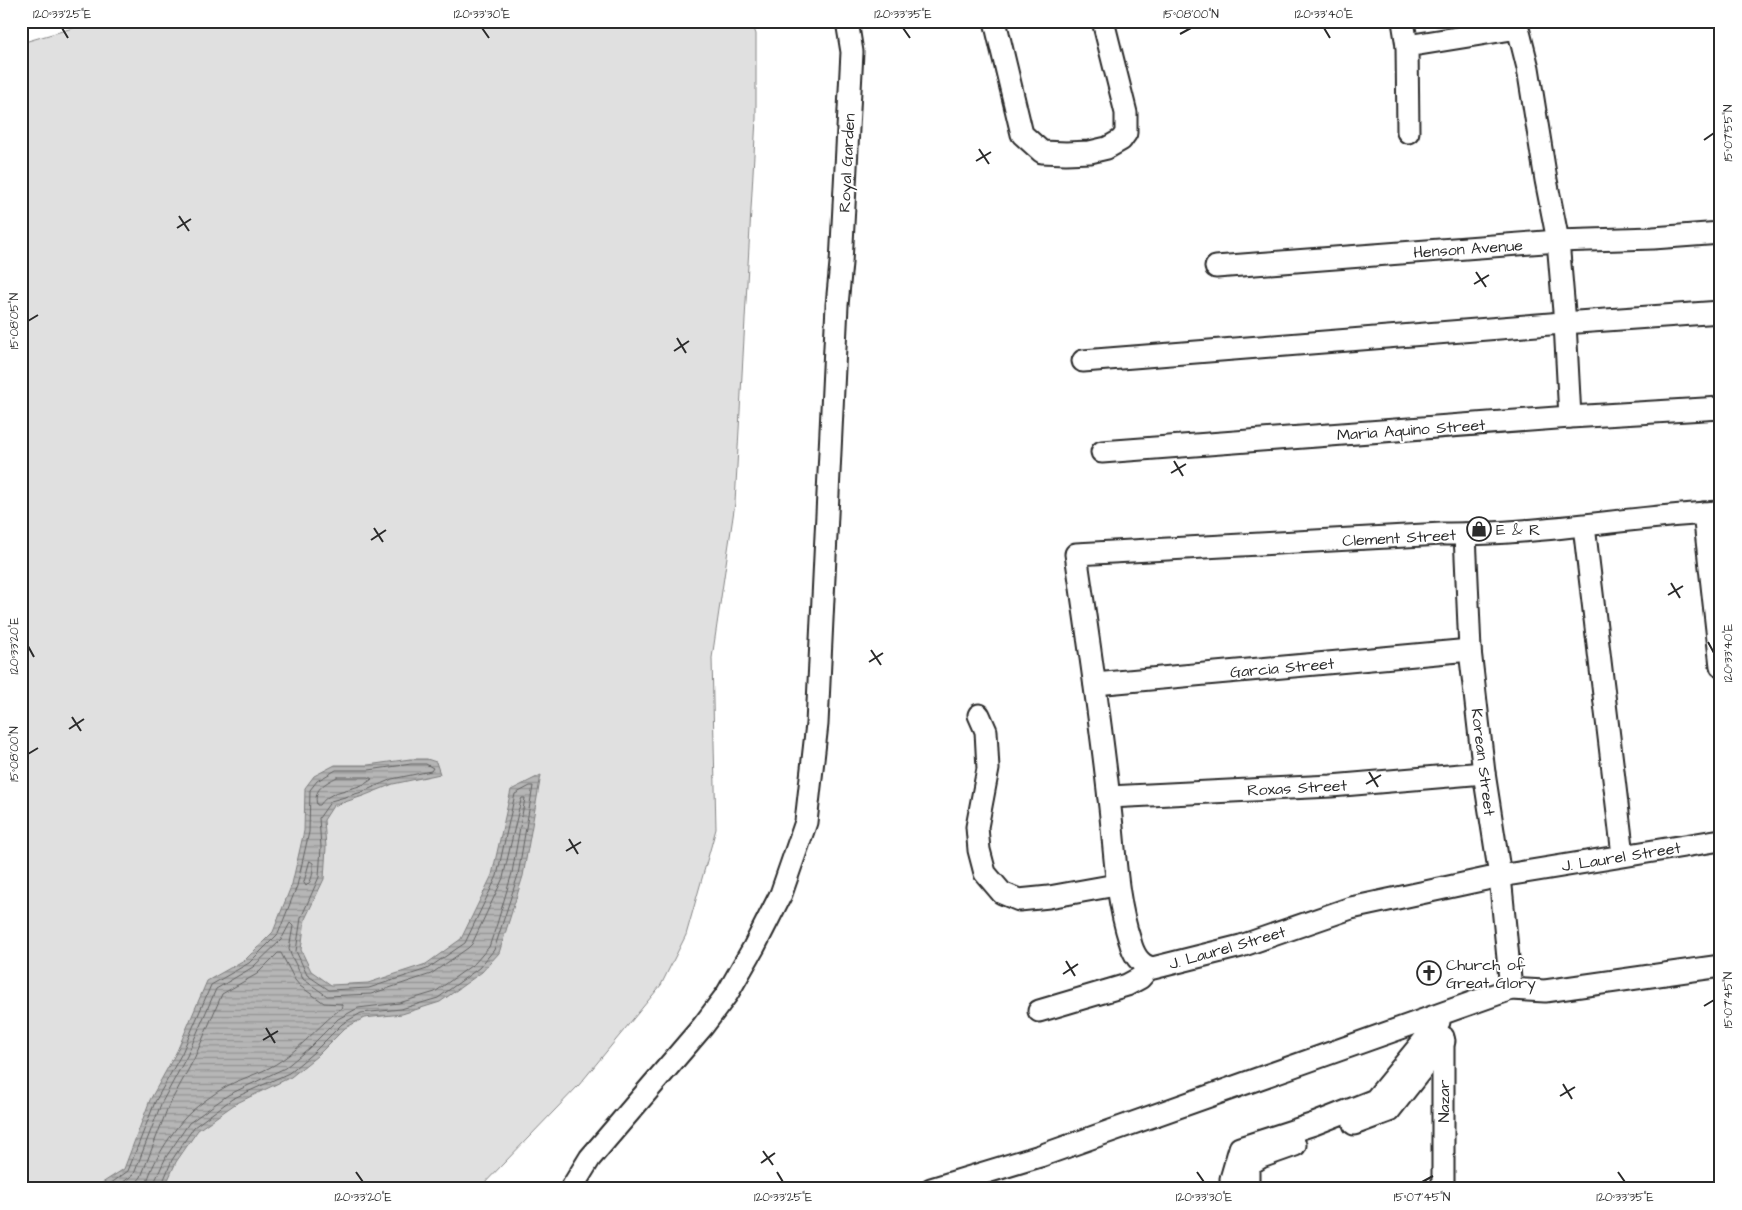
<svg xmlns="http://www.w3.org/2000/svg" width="1742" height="1210" font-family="'Architects Daughter',sans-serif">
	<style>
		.grass { fill: #e0e0e0; stroke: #868686 }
		.water { fill: url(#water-rules); stroke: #7e7e7e }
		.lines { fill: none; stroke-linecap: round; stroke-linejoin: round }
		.shore { stroke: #636363; stroke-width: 1 }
		.minor-casing { stroke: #2b2b2b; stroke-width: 25 }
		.minor { stroke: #fff; stroke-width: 21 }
		.ticks { fill: none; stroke: #2b2b2b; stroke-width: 2 }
		.labels { text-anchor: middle; stroke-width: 4; stroke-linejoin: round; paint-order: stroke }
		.street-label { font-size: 16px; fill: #2b2b2b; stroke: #fff }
		.poi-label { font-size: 16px; fill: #2b2b2b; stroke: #fff; text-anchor: start }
		.neatline { fill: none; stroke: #2b2b2b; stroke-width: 2 }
		.ticks-label { font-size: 12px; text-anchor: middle; fill: #2b2b2b }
	</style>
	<defs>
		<pattern id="water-rules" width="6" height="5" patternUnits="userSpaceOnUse" patternTransform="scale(1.25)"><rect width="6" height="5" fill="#b6b6b6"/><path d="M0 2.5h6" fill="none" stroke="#949494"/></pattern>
	</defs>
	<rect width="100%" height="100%" fill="#fff"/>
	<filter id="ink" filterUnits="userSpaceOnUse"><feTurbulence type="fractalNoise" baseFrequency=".02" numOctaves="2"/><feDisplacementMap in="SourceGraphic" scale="10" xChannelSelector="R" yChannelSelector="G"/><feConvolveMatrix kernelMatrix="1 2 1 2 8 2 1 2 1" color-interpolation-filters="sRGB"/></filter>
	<g filter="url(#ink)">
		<polygon class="grass" points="97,21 751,21 756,34 756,118 735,503 712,658 716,829 686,935 661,985 579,1085 479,1189 21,1189 21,43"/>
		<polygon class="water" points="410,759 427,759 436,762 440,774 393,784 363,796 333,806 324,820 326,847 324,879 305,919 301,950 311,971 331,985 368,983 426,964 461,939 492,875 511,790 541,775 523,876 499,953 482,972 440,1002 402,1014 364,1018 345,1028 317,1056 291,1077 235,1104 198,1130 176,1162 164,1189 98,1189 99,1185 124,1169 150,1100 177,1051 207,981 246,959 273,932 292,884 304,831 305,788 314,776 335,765 368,765"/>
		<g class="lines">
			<g class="shore">
				<path d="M337 777H369L372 779C357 792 332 787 320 805H317C313 789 324 784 337 777Z"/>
				<path d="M310 861 313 863C313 871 313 881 306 886L304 883Z"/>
				<polyline points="103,1189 128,1171 155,1102 182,1053 211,985 249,963 278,934 297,886 309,832 310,790 317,781 336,770 369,770 411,764 426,764 433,768 431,771 392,779 362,792 331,801 319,818 321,847 319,877 301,918 296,951 307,975 329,990 369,988 427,969 465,943 497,876 515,794 530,786 533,786 518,875 494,950 479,968 438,998 401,1009 361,1013 342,1024 314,1052 289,1073 232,1099 194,1127 172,1160 160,1189"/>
				<polyline points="114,1189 134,1174 161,1104 187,1056 216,989 253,967 281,940 290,923 293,926 289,949 291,955 303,979 327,996 371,994 431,974 468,948 472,944 503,878 521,800 522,798 525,798 512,873 497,924 489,947 475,963 435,992 399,1003 358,1008 338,1019 309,1048 285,1068 228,1095 189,1123 166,1157 154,1183 153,1189"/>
				<path d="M128 1189 136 1183 141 1177 168 1107 194 1059 222 994 257 974 278 953H281L295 980 300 986 324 1003 341 1004 343 1007C321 1023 304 1045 282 1060 266 1072 244 1077 227 1086 216 1092 191 1110 184 1119 171 1133 147 1170 146 1189"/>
			</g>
			<g class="minor-casing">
				<g id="minor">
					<polyline points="995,21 1022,134 1042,152 1066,153 1090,152 1107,148 1121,140 1126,133 1126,113 1103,21"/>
					<polyline points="1403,21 1407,46"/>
					<polyline points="1408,132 1407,46 1518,28 1528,68 1546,180 1558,241 1565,323 1570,417"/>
					<polyline points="1216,267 1558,241 1653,238 1721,233"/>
					<polyline points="1083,361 1563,323 1721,312"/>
					<polyline points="1102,452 1570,417 1721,408"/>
					<path d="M1721 512C1628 517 1536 535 1442 534L1076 554C1088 635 1100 717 1109 799 1115 846 1115 895 1130 941 1133 953 1140 966 1153 968L1241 946 1351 908 1500 876 1721 840"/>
					<polyline points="1704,513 1721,666"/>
					<polyline points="1584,526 1623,855"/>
					<polyline points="1465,534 1470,650 1484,773 1500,876 1511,989"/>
					<polyline points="1095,684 1470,650"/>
					<polyline points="979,715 986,731 988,769 977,827 979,850 985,873 1002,893 1019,900 1049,897 1116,885"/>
					<polyline points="1109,797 1331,786 1484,773"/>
					<polyline points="1039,1011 1127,985 1140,978 1147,970 1147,967"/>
					<polyline points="1354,1124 1389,1111 1444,1041"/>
					<polyline points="571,1189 590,1158 703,1026 727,994 754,947 781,894 806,822 817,724 837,305 841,263 852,52 847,21"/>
					<polyline points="931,1189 1040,1156 1511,989 1545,991 1721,966"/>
					<polyline points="1232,1189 1231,1179 1240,1148 1314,1124 1375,1100 1439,1022"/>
					<polyline points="1248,1189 1248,1165 1261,1157 1295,1145"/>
					<polyline points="1443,1189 1443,1037"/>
				</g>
			</g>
			<use href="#minor" class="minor"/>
		</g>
	</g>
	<path class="ticks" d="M62 28 68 38M482 28 489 38M903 28 910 38M1324 28 1330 38M1180 34 1191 28M1704 140 1714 133M979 149 989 164M976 161 991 152M179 216 189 231M177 228 191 219M1476 272 1486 287M1474 284 1489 275M28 321 38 315M677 338 686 353M674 351 689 341M1174 461 1183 476M1171 473 1186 464M374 528 383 542M371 540 386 530M1671 583 1680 598M1668 595 1683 586M1708 642 1714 653M28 646 34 657M871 650 881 665M869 662 883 653M72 717 81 731M69 729 84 719M28 754 38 748M1369 772 1378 787M1366 784 1381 775M569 839 578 854M566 851 581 842M1066 961 1075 976M1063 974 1078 964M1704 1006 1714 1000M266 1028 275 1043M263 1040 278 1031M1563 1084 1572 1099M1560 1096 1575 1087M763 1151 773 1165M761 1163 775 1153M356 1172 363 1182M777 1172 783 1182M1197 1172 1204 1182M1618 1172 1625 1182M1422 1182 1433 1176"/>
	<defs>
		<g id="shop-ring" transform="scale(1.25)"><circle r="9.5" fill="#fff" stroke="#2b2b2b" stroke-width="1.5"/><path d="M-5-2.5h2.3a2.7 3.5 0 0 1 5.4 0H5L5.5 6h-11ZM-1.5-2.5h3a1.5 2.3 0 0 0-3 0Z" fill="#2b2b2b"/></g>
		<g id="church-ring" transform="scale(1.25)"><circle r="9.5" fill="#fff" stroke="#2b2b2b" stroke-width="1.5"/><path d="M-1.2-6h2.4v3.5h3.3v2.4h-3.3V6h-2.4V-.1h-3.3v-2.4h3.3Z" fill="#2b2b2b"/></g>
	</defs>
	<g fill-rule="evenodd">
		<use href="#shop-ring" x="1479" y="529"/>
		<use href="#church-ring" x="1429" y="973"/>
	</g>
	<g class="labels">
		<g class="street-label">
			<text transform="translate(846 163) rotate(-87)" y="6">Royal Garden</text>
			<text transform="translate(1468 248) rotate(-4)" y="6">Henson Avenue</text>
			<text transform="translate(1411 429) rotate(-4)" y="6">Maria Aquino Street</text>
			<text transform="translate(1399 537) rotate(-3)" y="6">Clement Street</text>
			<text transform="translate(1282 667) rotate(-5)" y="6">Garcia Street</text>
			<text transform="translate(1484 762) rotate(83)" y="6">Korean Street</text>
			<text transform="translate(1297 787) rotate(-3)" y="6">Roxas Street</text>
			<text transform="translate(1621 856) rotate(-9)" y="6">J. Laurel Street</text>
			<text transform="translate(1227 947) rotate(-16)" y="6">J. Laurel Street</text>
			<text transform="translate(1443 1101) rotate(-90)" y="6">Nazar</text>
		</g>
		<g class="poi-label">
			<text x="1496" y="535">E &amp; R</text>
			<text x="1446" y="970">Church of<tspan x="1446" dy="18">Great Glory</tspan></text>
		</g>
	</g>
	<rect width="1742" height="1210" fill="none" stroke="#fff" stroke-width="55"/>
	<rect x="28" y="28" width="1686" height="1154" class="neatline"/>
	<g class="ticks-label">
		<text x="62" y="18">120°33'25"E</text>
		<text x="482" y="18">120°33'30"E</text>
		<text x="903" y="18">120°33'35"E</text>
		<text x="1191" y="18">15°08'00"N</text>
		<text x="1324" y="18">120°33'40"E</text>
		<text transform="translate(1728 133) rotate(-90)" y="4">15°07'55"N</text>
		<text transform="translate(14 321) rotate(-90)" y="4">15°08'05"N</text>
		<text transform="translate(14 646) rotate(-90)" y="4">120°33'20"E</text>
		<text transform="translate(1728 653) rotate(-90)" y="4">120°33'40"E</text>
		<text transform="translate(14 754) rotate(-90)" y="4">15°08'00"N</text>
		<text transform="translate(1728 1000) rotate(-90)" y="4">15°07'45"N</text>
		<text x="363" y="1201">120°33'20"E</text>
		<text x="783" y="1201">120°33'25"E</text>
		<text x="1204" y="1201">120°33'30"E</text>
		<text x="1422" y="1201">15°07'45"N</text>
		<text x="1625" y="1201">120°33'35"E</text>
	</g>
</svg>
